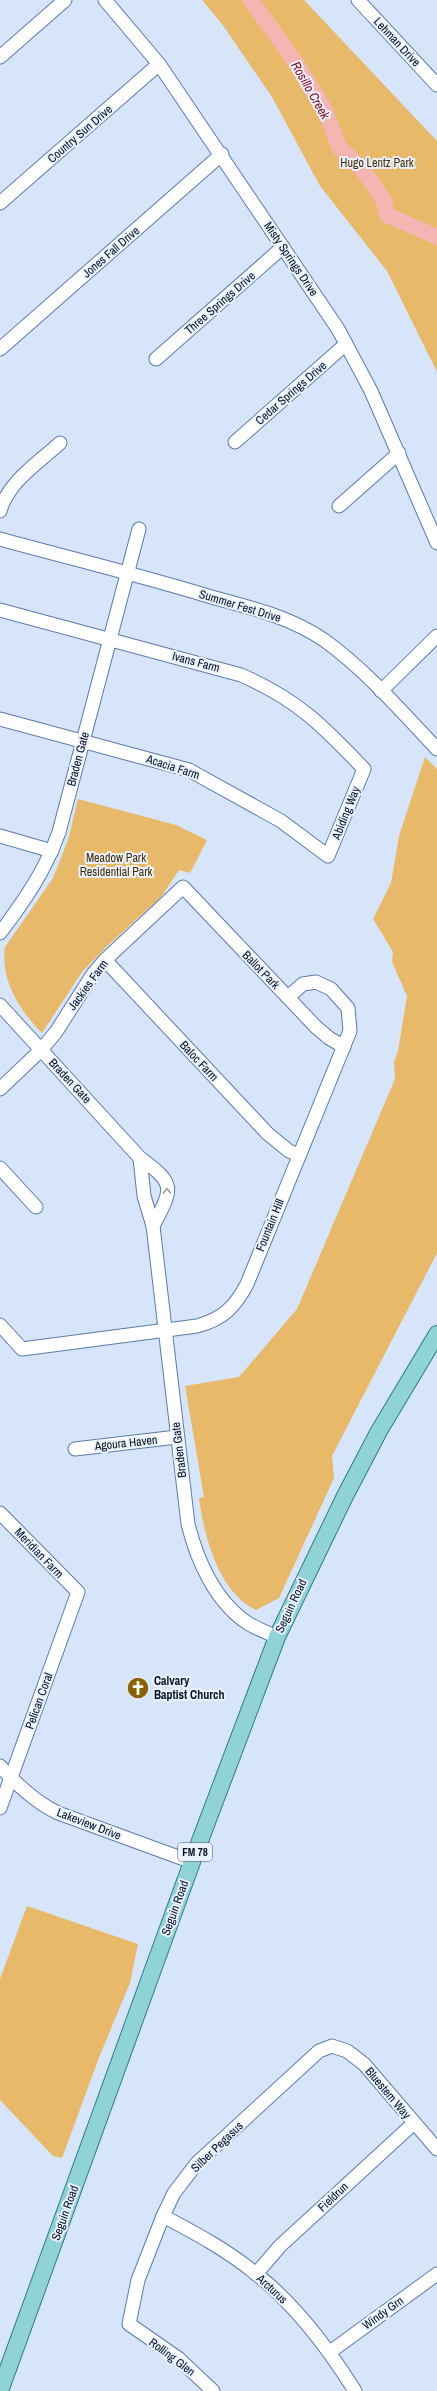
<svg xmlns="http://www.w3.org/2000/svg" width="437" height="2391" font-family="'Archivo Narrow',sans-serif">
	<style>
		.green { fill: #e7b969 }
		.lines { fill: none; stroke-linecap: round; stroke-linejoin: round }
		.river { stroke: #f4b5b3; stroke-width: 16 }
		.minor-casing { stroke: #5b7aac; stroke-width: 15 }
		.major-casing { stroke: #2f7c86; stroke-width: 18 }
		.minor { stroke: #fff; stroke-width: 13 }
		.major { stroke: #8fd3d6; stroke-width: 16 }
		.oneway { stroke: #9ba0a8 }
		.labels { text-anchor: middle; stroke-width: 4; stroke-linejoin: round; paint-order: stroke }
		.shield { fill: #eaf2fd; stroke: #4a5566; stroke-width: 1 }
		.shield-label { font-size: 11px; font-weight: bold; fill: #061225 }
		.street-label { font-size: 12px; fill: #061225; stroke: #eaf2fd }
		.park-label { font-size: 12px; fill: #422d04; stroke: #eaf2fd }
		.poi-label { font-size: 12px; font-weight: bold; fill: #061225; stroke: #eaf2fd; text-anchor: start }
		.water-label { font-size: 13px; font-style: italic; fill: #860921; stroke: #eaf2fd }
	</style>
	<rect width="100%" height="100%" fill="#d7e5fb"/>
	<g class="green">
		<polygon points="202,0 304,0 437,141 437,372 387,271 320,186 272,97 222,24"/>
		<path d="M425 757 437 769V1253L332 1456 334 1478 279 1598 256 1610C218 1592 204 1535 199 1498L204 1497 185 1386 239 1377 297 1309 395 1079 394 1062 398 1051 407 996 392 962 393 952 373 919 391 883 399 836Z"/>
		<path d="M78 799 176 825 207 840 190 873 179 870 161 897 106 947 82 972 42 1033C21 1012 0 981 5 947L53 878 68 840Z"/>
		<polygon points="27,1906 138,1944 130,1983 100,2055 62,2158 53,2156 0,2100 0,1979"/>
	</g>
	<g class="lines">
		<polyline class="river" points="251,0 298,66 325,110 339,147 363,170 384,201 387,215 437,237"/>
		<g class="minor-casing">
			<g id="minor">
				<polyline points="105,0 159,64 338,329 371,391 437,543"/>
				<polyline points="358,0 437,85"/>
				<polyline points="0,57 65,0"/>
				<polyline points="0,203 159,64"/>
				<polyline points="0,349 222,154"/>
				<polyline points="156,359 283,247"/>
				<polyline points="235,442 346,344"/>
				<polyline points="339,506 399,453"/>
				<path d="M0 511C8 482 38 463 60 443"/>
				<path d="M0 539C69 558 139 575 208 596 248 607 289 616 324 640 367 671 401 711 437 749"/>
				<path d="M0 610 241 675C298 700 322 725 364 769L328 856 281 821 189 770 0 719"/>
				<polyline points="381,691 437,636"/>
				<polyline points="0,836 52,851"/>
				<path d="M0 933C25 900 45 871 59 832L139 529"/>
				<polyline points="105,960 268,1134 289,1151 299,1155"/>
				<path d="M0 1005 140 1158C176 1184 173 1188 153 1226"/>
				<polyline points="0,1089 41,1050 56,1032 93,974 105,960 183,887 316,1027 329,1038 344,1047"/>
				<path d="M140 1158 144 1196 153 1226 188 1524C197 1561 216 1603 249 1624 258 1629 268 1633 277 1637"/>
				<polyline points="0,1168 36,1207"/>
				<path d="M0 1325 22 1349 197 1326C223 1319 235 1307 247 1284L350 1031 348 1008 331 989 316 982 303 984 288 997"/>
				<polyline points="75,1449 177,1437"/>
				<polyline points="0,1513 78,1592 0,1808"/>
				<path d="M0 1766C17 1785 35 1802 58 1813L192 1862"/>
				<path d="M163 2216C195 2233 227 2250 255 2273 296 2305 328 2348 355 2391"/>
				<polyline points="256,2274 280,2246 414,2123"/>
				<polyline points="330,2352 437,2274"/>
				<polyline points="213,2391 178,2358 129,2324 138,2280 163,2216 174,2193 197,2163 319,2051 332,2046 347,2051 364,2064 437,2149"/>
			</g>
		</g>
		<g class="major-casing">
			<polyline id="major" points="0,2391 192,1862 277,1637 345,1496 379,1431 437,1334"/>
		</g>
		<use href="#minor" class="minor"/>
		<use href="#major" class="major"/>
	</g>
	<defs><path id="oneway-chevron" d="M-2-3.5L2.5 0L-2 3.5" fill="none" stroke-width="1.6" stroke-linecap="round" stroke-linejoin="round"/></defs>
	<use class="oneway" href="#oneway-chevron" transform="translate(167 1191) rotate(-91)"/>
	<defs>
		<g id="church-disc" transform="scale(1.15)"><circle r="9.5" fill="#8a6202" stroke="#eaf2fd"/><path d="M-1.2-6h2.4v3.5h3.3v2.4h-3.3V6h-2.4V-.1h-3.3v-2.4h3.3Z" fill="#fff"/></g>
	</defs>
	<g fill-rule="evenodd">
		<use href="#church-disc" x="138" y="1688"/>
	</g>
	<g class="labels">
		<rect class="shield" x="178" y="1843" width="34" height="18" rx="3"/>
		<g class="shield-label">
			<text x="195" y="1856">FM 78</text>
		</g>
		<g class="street-label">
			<text transform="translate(397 42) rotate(47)" y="4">Lehman Drive</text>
			<text transform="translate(80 134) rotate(-41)" y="4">Country Sun Drive</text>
			<text transform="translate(111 252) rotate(-41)" y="4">Jones Fall Drive</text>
			<text transform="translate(291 259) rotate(56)" y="4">Misty Springs Drive</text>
			<text transform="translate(220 303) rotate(-41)" y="4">Three Springs Drive</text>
			<text transform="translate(291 393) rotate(-41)" y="4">Cedar Springs Drive</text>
			<text transform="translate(240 606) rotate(17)" y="4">Summer Fest Drive</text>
			<text transform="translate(196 662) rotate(15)" y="4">Ivans Farm</text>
			<text transform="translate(78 759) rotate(-75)" y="4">Braden Gate</text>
			<text transform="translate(173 767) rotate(18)" y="4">Acacia Farm</text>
			<text transform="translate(346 813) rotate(-68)" y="4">Abiding Way</text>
			<text transform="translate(261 970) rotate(46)" y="4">Ballot Park</text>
			<text transform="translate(88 985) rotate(-54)" y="4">Jackies Farm</text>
			<text transform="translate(199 1061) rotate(47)" y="4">Baloc Farm</text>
			<text transform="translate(70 1081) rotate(47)" y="4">Braden Gate</text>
			<text transform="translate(270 1225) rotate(-68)" y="4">Fountain Hill</text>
			<text transform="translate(126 1443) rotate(-6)" y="4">Agoura Haven</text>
			<text transform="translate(179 1450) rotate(-97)" y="4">Braden Gate</text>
			<text transform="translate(39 1553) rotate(46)" y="4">Meridian Farm</text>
			<text transform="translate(291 1606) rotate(-65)" y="4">Seguin Road</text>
			<text transform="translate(39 1701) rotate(-70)" y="4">Pelican Coral</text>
			<text transform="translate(89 1824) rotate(21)" y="4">Lakeview Drive</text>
			<text transform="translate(175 1908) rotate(-70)" y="4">Seguin Road</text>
			<text transform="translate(388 2093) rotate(50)" y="4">Bluestem Way</text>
			<text transform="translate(217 2147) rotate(-44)" y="4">Silber Pegasus</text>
			<text transform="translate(333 2197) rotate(-43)" y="4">Fieldrun</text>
			<text transform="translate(65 2213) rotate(-70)" y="4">Seguin Road</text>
			<text transform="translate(272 2289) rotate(43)" y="4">Arcturus</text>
			<text transform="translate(383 2313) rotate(-36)" y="4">Windy Grn</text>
			<text transform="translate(172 2357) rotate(37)" y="4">Rolling Glen</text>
		</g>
		<g class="park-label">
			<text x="377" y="167">Hugo Lentz Park</text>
			<text x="116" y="862">Meadow Park<tspan x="116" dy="14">Residential Park</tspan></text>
		</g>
		<g class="poi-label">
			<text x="154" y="1685">Calvary<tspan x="154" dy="14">Baptist Church</tspan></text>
		</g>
		<g class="water-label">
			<text transform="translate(311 90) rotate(60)" y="5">Rosillo Creek</text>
		</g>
	</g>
</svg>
